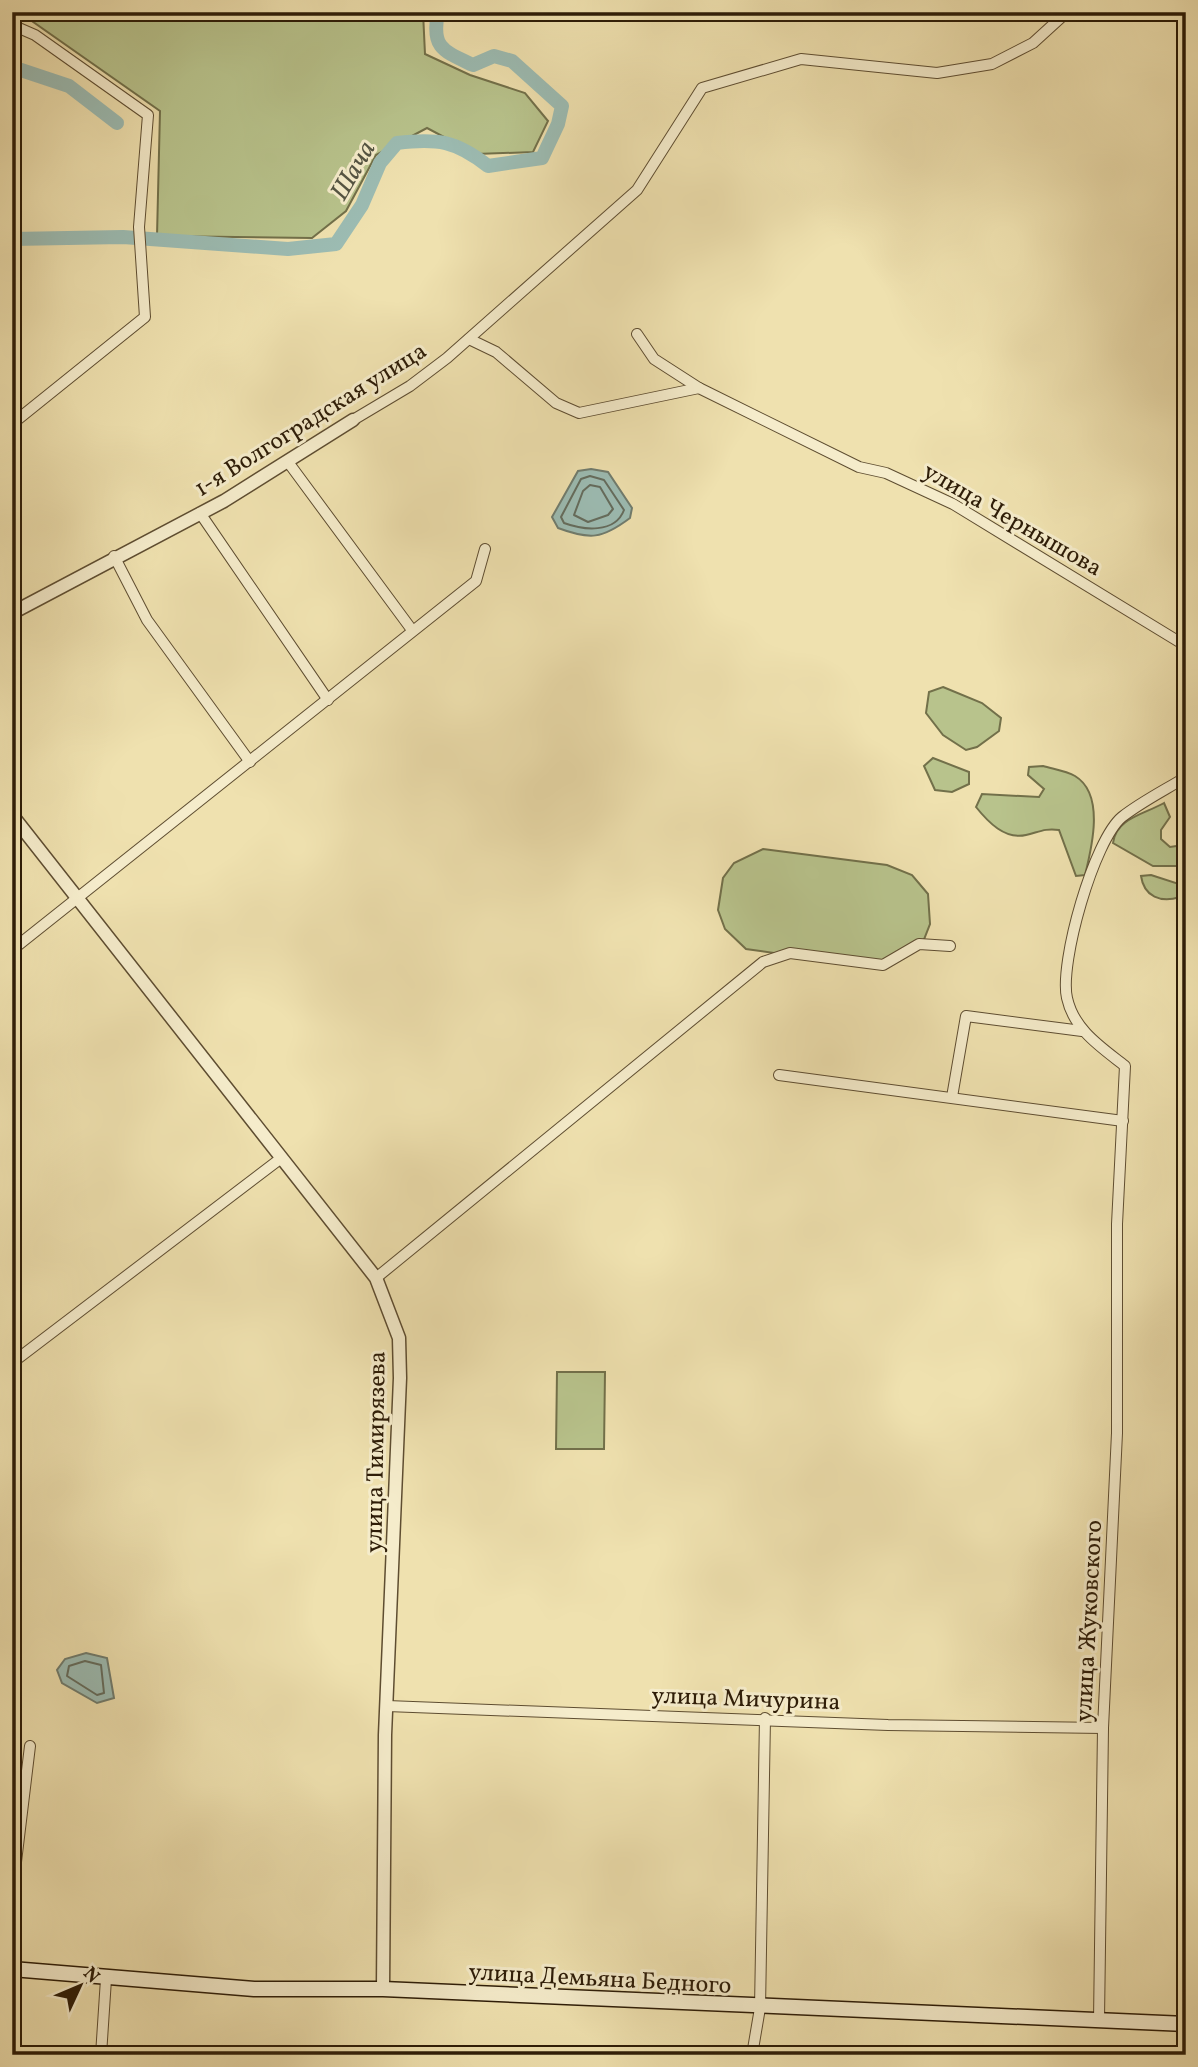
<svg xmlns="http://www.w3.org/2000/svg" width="1198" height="2067" font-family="Vollkorn,serif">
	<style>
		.green { fill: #b8c38c; stroke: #72704a; stroke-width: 2 }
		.water { fill: #9cbcb3; stroke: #707c6e; stroke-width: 2 }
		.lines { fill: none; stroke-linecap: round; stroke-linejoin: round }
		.shore { stroke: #646c5d; stroke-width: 2 }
		.river { stroke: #9cbcb3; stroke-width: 14 }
		.minor-casing { stroke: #5e4d31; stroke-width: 12 }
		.tertiary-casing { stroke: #5e4d31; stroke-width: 15 }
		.secondary-casing { stroke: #2d1c07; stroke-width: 17 }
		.minor { stroke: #f5eccb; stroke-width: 10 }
		.tertiary { stroke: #f5eccb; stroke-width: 12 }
		.secondary { stroke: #f5eccb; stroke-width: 14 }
		.labels { text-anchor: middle; stroke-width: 6; stroke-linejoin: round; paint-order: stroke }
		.street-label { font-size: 24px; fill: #2d1c07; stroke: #f5eccb }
		.water-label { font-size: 26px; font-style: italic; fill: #545443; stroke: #f5eccb }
	</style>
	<rect width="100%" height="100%" fill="#efe1af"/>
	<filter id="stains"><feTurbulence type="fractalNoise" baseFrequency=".00286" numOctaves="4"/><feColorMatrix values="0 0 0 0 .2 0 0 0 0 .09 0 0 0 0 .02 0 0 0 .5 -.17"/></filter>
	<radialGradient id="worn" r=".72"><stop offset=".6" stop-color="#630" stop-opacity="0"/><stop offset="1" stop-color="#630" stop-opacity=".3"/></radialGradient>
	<g class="green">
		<polygon points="19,12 423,12 425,54 470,75 525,93 548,121 533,152 476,154 427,128 376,155 346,211 312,238 157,236 160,111"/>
		<polygon points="943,687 982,703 1001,718 999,731 977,747 966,750 943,735 926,713 929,692"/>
		<polygon points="933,758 969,772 969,784 952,792 935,790 924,766"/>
		<path d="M1043 766C1053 769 1066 771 1075 776 1105 794 1092 847 1085 875L1076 876 1059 830C1045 828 1039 832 1026 835 1005 840 988 822 976 807L982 794 1039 797 1044 789 1028 775 1029 767Z"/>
		<polygon points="1186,792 1186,826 1179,821 1178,796"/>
		<path d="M1164 803 1170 817 1161 830V839L1170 847 1183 845 1186 839V866H1153L1113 843C1116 818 1145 814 1164 803Z"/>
		<polygon points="763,849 887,865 912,875 928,894 930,924 921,947 885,969 746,949 725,929 718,910 723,878 734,863"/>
		<path d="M1151 875 1179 884 1183 891 1180 897C1161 903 1144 897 1141 876Z"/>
		<polygon points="557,1372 605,1372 604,1449 556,1449"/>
	</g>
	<g class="water">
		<path d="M591 469 608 472 632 508 630 518C602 539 590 540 558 528L552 517 578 471Z"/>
		<polygon points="86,1653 107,1658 114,1698 97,1703 62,1683 57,1670 65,1659"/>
	</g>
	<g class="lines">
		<g class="shore">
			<path d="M590 476 604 480 624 510C615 534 583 530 564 523L561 517 581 479Z"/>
			<polygon points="590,485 600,487 613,509 608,515 588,522 574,515 583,491"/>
			<polygon points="85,1661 101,1665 104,1693 97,1695 67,1676 69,1666"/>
		</g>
		<g class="river">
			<polyline points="12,67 69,86 117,123"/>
			<path d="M12 239 123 237 288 249 336 244 362 205 380 163 397 143C438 138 456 141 488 166L542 158 558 124 562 106 512 61 494 56 473 65C443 51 431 48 438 12"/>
		</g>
		<g class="minor-casing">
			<g id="minor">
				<polyline points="12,25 35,35 148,115 139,227 145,317 12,424"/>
				<polyline points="637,334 654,359 699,388 859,467 886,473 953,504 1186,646"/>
				<polyline points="469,339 496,352 556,403 579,413 699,388"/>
				<polyline points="353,420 410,386 447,358 637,190 702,88 801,59 937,73 992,64 1033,43 1067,12"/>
				<polyline points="288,462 412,630"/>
				<polyline points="200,513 328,700"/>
				<polyline points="114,556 147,620 250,762"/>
				<polyline points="12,596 20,608"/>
				<polyline points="12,950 476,581 485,549"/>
				<polyline points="779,1075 1123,1121"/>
				<polyline points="952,1097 966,1016 1082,1031"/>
				<polyline points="376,1278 763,962 790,953 883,965 919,944 950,946"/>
				<polyline points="12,1363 280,1159"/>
				<polyline points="387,1706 888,1725 1103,1728"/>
				<polyline points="12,1895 30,1746"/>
				<path d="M1099 2020 1103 1728 1117 1433V1224L1125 1066C1101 1047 1074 1030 1067 998 1059 963 1094 840 1122 817 1141 802 1165 790 1186 777"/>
				<polyline points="101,2055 106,1979"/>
				<polyline points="752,2055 760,2008 765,1718"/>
			</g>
		</g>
		<g class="tertiary-casing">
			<g id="tertiary">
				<polyline points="12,613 224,501 353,420"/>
				<polyline points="12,815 376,1278 399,1338 400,1378 385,1735 383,1989"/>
			</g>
		</g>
		<g class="secondary-casing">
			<polyline id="secondary" points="12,1969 254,1989 383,1989 1186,2024"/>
		</g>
		<use href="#minor" class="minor"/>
		<use href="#tertiary" class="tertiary"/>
		<use href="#secondary" class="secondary"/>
	</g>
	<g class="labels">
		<g class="street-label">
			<text transform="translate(310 419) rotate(-32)" y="8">1-я Волгоградская улица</text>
			<text transform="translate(1013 519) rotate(30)" y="8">улица Чернышова</text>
			<text transform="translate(375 1452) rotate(-89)" y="8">улица Тимирязева</text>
			<text transform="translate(1088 1621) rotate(-87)" y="8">улица Жуковского</text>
			<text transform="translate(746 1698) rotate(2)" y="8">улица Мичурина</text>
			<text transform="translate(600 1978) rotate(3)" y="8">улица Демьяна Бедного</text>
		</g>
		<g class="water-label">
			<text transform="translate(352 170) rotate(-60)" y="9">Шача</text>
		</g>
	</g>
	<rect width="1198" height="2067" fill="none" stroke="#efe1af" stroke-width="42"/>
	<rect x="14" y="14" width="1170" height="2039" fill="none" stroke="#2d1c07" stroke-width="3.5"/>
	<rect x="21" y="21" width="1156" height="2025" fill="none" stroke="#2d1c07" stroke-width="2"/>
	<g transform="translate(80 1986) rotate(46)" stroke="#f5eccb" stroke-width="5" paint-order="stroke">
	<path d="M0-5L12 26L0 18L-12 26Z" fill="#2d1c07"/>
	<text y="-10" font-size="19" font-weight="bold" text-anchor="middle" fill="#2d1c07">N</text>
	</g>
	<rect width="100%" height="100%" filter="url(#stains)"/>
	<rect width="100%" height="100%" fill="url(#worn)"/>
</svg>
